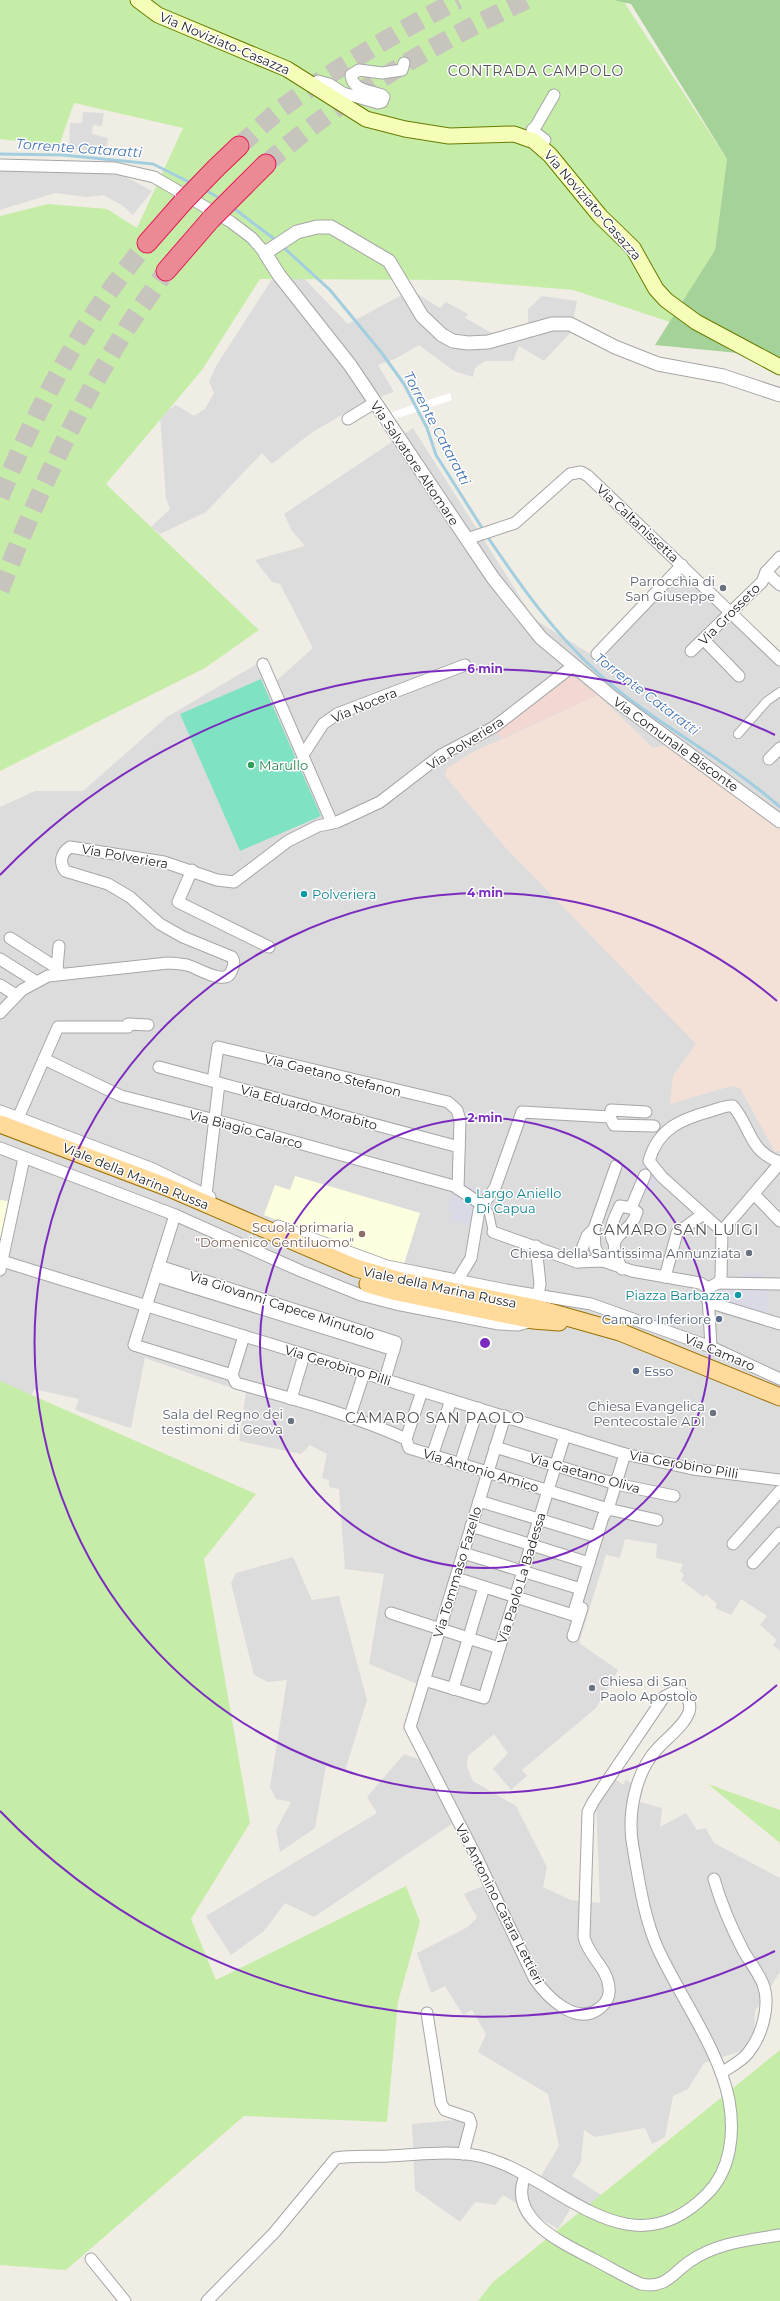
<svg xmlns="http://www.w3.org/2000/svg" width="780" height="2301" font-family="Montserrat,sans-serif">
	<style>
		.residential { fill: #dddcdc }
		.commercial { fill: #f2d7d3 }
		.education { fill: #fdffdf }
		.military { fill: #f3e1d8 }
		.grass { fill: #c6eda8 }
		.forest { fill: #a5d298 }
		.pitch { fill: #7fe3c3 }
		.plaza { fill: #dad9e6 }
		.pier { fill: #fff }
		.lines { fill: none; stroke-linecap: round; stroke-linejoin: round }
		.stream { stroke: #a3cee0; stroke-width: 3 }
		.motorway-tunnel { stroke: #c6c4bd; stroke-width: 19; stroke-dasharray: 19 10; stroke-linecap: butt }
		.pedestrian-casing { stroke: #a6a6a6; stroke-width: 10 }
		.minor-casing { stroke: #a6a6a6; stroke-width: 13 }
		.tertiary-casing { stroke: #a6a6a6; stroke-width: 15 }
		.secondary-casing { stroke: #677c00; stroke-width: 17 }
		.primary-casing { stroke: #9a7100; stroke-width: 19 }
		.motorway-casing { stroke: #e41c54; stroke-width: 21 }
		.pedestrian { stroke: #fff; stroke-width: 8 }
		.minor { stroke: #fff; stroke-width: 11 }
		.tertiary { stroke: #fff; stroke-width: 13 }
		.secondary { stroke: #f5fdb7; stroke-width: 15 }
		.primary { stroke: #ffda9b; stroke-width: 17 }
		.motorway { stroke: #eb8995; stroke-width: 19 }
		.motorway-bridge-casing { stroke: #e41c54; stroke-width: 21; stroke-linecap: butt }
		.motorway-bridge { stroke: #eb8995; stroke-width: 19 }
		.ring { fill: none; stroke: #7b2cbf; stroke-width: 2 }
		.worship-dot { fill: #6b7280; stroke: #fff; stroke-width: 1.5 }
		.leisure-dot { fill: #2e9e5b; stroke: #fff; stroke-width: 1.5 }
		.culture-dot { fill: #0f9aa8; stroke: #fff; stroke-width: 1.5 }
		.education-dot { fill: #8d6e63; stroke: #fff; stroke-width: 1.5 }
		.service-dot { fill: #5c6f8a; stroke: #fff; stroke-width: 1.5 }
		.labels { text-anchor: middle; stroke-width: 3; stroke-linejoin: round; paint-order: stroke }
		.street-label { font-size: 13px; fill: #1f1f1f; stroke: #fff }
		.worship-label { font-size: 13px; fill: #5b616d; stroke: #fff; text-anchor: end }
		.leisure-label { font-size: 13px; fill: #27864d; stroke: #fff; text-anchor: start }
		.culture-label { font-size: 13px; fill: #0d838f; stroke: #fff; text-anchor: start }
		.education-label { font-size: 13px; fill: #785e54; stroke: #fff; text-anchor: end }
		.service-label { font-size: 13px; fill: #4e5e75; stroke: #fff; text-anchor: end }
		.neighbourhood-label { font-size: 14px; letter-spacing: 1px; fill: #525252; stroke: #fff }
		.water-label { font-size: 14px; font-style: italic; fill: #4676b4; stroke: #fff }
		.quarter-label { font-size: 15px; letter-spacing: 1px; fill: #525252; stroke: #fff }
		.centre { fill: #7b2cbf; stroke: #fff; stroke-width: 2 }
		.ring-label { font-size: 12px; text-anchor: middle; font-weight: bold; fill: #7b2cbf; stroke: #fff; stroke-width: 3; stroke-linejoin: round; paint-order: stroke }
	</style>
	<rect width="100%" height="100%" fill="#f0ede5"/>
	<g class="residential">
		<polygon points="83,112 104,113 102,126 93,125 92,134 108,138 106,151 69,149 70,123 82,123"/>
		<polygon points="0,169 104,173 124,176 152,191 133,215 122,205 103,195 87,197 55,193 0,210"/>
		<polygon points="293,267 348,324 411,290 440,308 446,302 468,314 465,318 492,333 528,326 528,309 542,296 577,301 571,332 544,361 519,346 513,361 485,361 475,368 473,377 454,371 419,345 395,359 378,365 394,392 361,404 311,433 272,464 262,453 206,512 160,534 151,527 170,509 166,498 160,415 176,405 194,416 205,409 214,393 209,382 216,366 276,273"/>
		<polygon points="413,428 534,619 597,658 681,573 774,663 780,659 780,1651 773,1645 777,1640 760,1625 767,1616 741,1599 731,1615 715,1608 717,1604 706,1594 703,1597 681,1580 684,1575 680,1571 683,1564 656,1558 657,1544 625,1539 620,1558 606,1555 579,1643 618,1670 596,1708 522,1770 527,1776 511,1790 493,1769 508,1753 494,1734 468,1756 467,1767 473,1781 516,1806 547,1867 543,1887 571,1900 600,1903 596,1804 614,1778 623,1785 626,1780 643,1790 640,1802 662,1808 660,1827 686,1813 697,1830 706,1828 714,1843 780,1878 780,1972 755,2011 754,2047 704,2063 688,2089 673,2096 665,2137 652,2144 645,2128 595,2137 584,2130 581,2162 572,2176 601,2195 591,2208 577,2198 558,2229 503,2195 495,2205 475,2202 460,2222 415,2190 412,2124 466,2119 461,2148 504,2157 541,2176 559,2146 548,2094 478,2052 486,2034 472,2010 463,2015 445,1986 431,1993 417,1953 466,1928 477,1918 464,1894 494,1881 462,1817 314,1917 285,1903 264,1931 231,1955 206,1916 377,1813 367,1797 404,1754 433,1764 415,1730 427,1688 369,1664 384,1574 345,1569 339,1489 329,1487 329,1480 322,1478 327,1454 310,1445 301,1454 239,1441 246,1393 145,1358 131,1428 75,1410 79,1399 34,1389 26,1410 0,1403 0,807 35,791 83,791 167,717 267,658 275,682 313,648 280,584 272,582 255,560 305,546 292,531 284,514"/>
		<polygon points="293,1557 312,1600 339,1596 367,1700 345,1771 326,1766 315,1828 280,1852 276,1830 291,1802 276,1799 270,1787 287,1680 268,1682 254,1675 231,1583 236,1573"/>
	</g>
	<polygon class="commercial" points="571,675 598,695 501,738 496,731"/>
	<g class="education">
		<polygon points="295,1176 420,1213 403,1267 356,1252 264,1215 275,1185 290,1190"/>
		<polygon points="0,1200 8,1201 0,1245"/>
	</g>
	<polygon class="military" points="598,695 653,748 668,745 780,827 780,1151 775,1152 740,1088 731,1086 670,1104 673,1076 696,1044 505,847 445,776 447,768 473,752"/>
	<g class="grass">
		<polygon points="0,0 613,0 624,2 727,159 715,250 670,322 573,290 455,280 260,279 202,370 106,484 259,630 205,668 0,771 0,216 48,204 107,209 137,228 183,128 74,103 59,146 0,139"/>
		<polygon points="0,1381 256,1494 204,1559 250,1823 191,1919 216,1980 406,1886 420,1922 398,2002 387,2122 244,2116 66,2270 0,2265"/>
		<polygon points="708,1784 780,1810 780,1843"/>
		<polygon points="780,2050 780,2301 478,2301 492,2283"/>
	</g>
	<polygon class="forest" points="613,0 780,0 780,357 655,345 715,250 727,159 631,4"/>
	<polygon class="pitch" points="261,679 321,816 240,851 180,714"/>
	<g class="plaza">
		<polygon points="649,1161 662,1177 641,1199 637,1212 627,1208 643,1162"/>
		<polygon points="456,1179 491,1195 477,1228 450,1220 452,1213 447,1210"/>
		<polygon points="740,1273 765,1273 764,1279 769,1280 768,1320 708,1302 708,1288 741,1278"/>
	</g>
	<polygon class="pier" points="450,393 452,400 398,418 380,427 377,420 395,411"/>
	<g class="lines">
		<g class="stream">
			<polyline points="0,154 63,155 153,164 193,184"/>
			<polyline points="205,190 221,199"/>
			<polyline points="232,207 277,241"/>
			<polyline points="282,246 330,290 381,352 404,384 427,428 436,455 484,531"/>
			<path d="M487 536C520 585 553 632 597 672 652 723 724 757 780 807"/>
		</g>
		<g class="motorway-tunnel">
			<path d="M239 146C253 134 267 120 282 108 337 67 397 32 458 0"/>
			<path d="M266 164C343 96 433 44 526 0"/>
			<path d="M0 497C29 427 63 358 106 296 119 278 133 260 147 243"/>
			<path d="M0 590C35 501 74 413 125 331 138 310 153 291 166 271"/>
		</g>
		<g class="pedestrian-casing">
			<g id="pedestrian">
				<polyline points="738,734 767,701 780,692"/>
				<polyline points="481,1204 489,1213 493,1232"/>
			</g>
		</g>
		<g class="minor-casing">
			<g id="minor">
				<path d="M312 85 318 81 329 84 343 93 378 103 382 102 384 97 382 95C369 90 353 91 351 75L359 70 382 73 402 70 404 63"/>
				<polyline points="541,145 545,140 532,130 536,126 554,95"/>
				<polyline points="0,165 115,168 154,177 231,222 252,238 265,253"/>
				<polyline points="348,419 374,403"/>
				<polyline points="467,539 515,523 570,474 581,472 588,476 780,660"/>
				<polyline points="766,572 780,585"/>
				<polyline points="704,640 739,676"/>
				<polyline points="691,651 762,582 766,572 780,557"/>
				<polyline points="597,654 682,565"/>
				<polyline points="263,664 332,823"/>
				<polyline points="303,755 323,724 337,714 465,665"/>
				<polyline points="769,759 780,748"/>
				<polyline points="192,870 178,902 269,947"/>
				<polyline points="10,938 57,968 60,974"/>
				<polyline points="0,959 35,981"/>
				<polyline points="57,968 59,946"/>
				<polyline points="0,985 16,995"/>
				<path d="M0 1013 22 990 48 976 168 963C175 963 181 964 187 965 198 968 225 986 231 972 234 966 235 962 232 957L183 937 160 924 130 897 108 884 65 871C59 862 61 853 70 847L164 862 217 880 234 882 288 841 318 826 337 822 380 802 441 755 494 727 573 666"/>
				<polyline points="44,1059 121,1096 215,1120 454,1186 481,1204"/>
				<polyline points="159,1067 459,1147"/>
				<polyline points="213,1081 218,1047 448,1102 457,1110 460,1120 458,1189"/>
				<polyline points="0,1111 153,1169 210,1197"/>
				<polyline points="610,1117 611,1110 646,1112"/>
				<polyline points="18,1118 58,1027 128,1027 128,1024 148,1025"/>
				<polyline points="0,1148 175,1215 301,1271 361,1295 396,1304 499,1324 518,1325 529,1322"/>
				<polyline points="754,1194 780,1221"/>
				<polyline points="206,1195 219,1083"/>
				<polyline points="631,1208 645,1175"/>
				<path d="M175 1215 134 1345 232 1375 236 1383C293 1399 351 1414 406 1439L409 1448 608 1509 657 1520"/>
				<polyline points="278,1226 387,1266 506,1290 591,1304 711,1347 780,1379"/>
				<path d="M722 1231 662 1177 649 1161C658 1128 682 1119 711 1111 718 1109 726 1105 733 1106 751 1127 749 1152 780 1162"/>
				<polyline points="722,1231 780,1163"/>
				<polyline points="493,1232 577,1262 603,1261 632,1271 700,1283 708,1288"/>
				<path d="M614 1243C607 1230 614 1219 620 1206L631 1208 637 1212C629 1240 601 1228 622 1269"/>
				<polyline points="536,1246 540,1284 537,1301"/>
				<polyline points="2,1261 625,1454 693,1469 780,1480"/>
				<polyline points="603,1261 595,1248 594,1229 616,1166"/>
				<polyline points="577,1262 587,1236 594,1229"/>
				<polyline points="159,1266 396,1342 385,1379"/>
				<polyline points="0,1270 24,1158"/>
				<polyline points="156,1276 394,1350"/>
				<polyline points="665,1277 677,1233 702,1215"/>
				<polyline points="457,1281 471,1258 479,1210 495,1188 522,1112 610,1117 614,1125 654,1126"/>
				<polyline points="718,1283 780,1284"/>
				<polyline points="708,1288 718,1283 721,1278 722,1231"/>
				<polyline points="708,1295 711,1347"/>
				<polyline points="708,1302 780,1324"/>
				<polyline points="232,1375 244,1336"/>
				<polyline points="291,1399 304,1355"/>
				<polyline points="350,1416 364,1373"/>
				<polyline points="406,1439 422,1391"/>
				<polyline points="495,1447 616,1484 674,1496"/>
				<polyline points="432,1456 451,1400"/>
				<polyline points="460,1464 478,1408"/>
				<polyline points="479,1501 597,1537"/>
				<polyline points="471,1526 589,1563"/>
				<polyline points="733,1544 780,1491"/>
				<polyline points="463,1553 581,1589"/>
				<polyline points="753,1563 780,1533"/>
				<polyline points="456,1578 573,1615 603,1517 608,1509 625,1454"/>
				<polyline points="391,1613 499,1648"/>
				<polyline points="573,1636 582,1608"/>
				<polyline points="424,1680 484,1698 565,1435"/>
				<polyline points="453,1689 484,1587"/>
				<path d="M714 1879C721 1904 732 1929 744 1952 750 1962 758 1972 763 1984 771 2005 762 2036 748 2053 742 2061 730 2067 721 2073"/>
				<polyline points="427,2013 441,2103 445,2110 469,2118 471,2124 463,2154"/>
				<path d="M525 2176C507 2219 563 2243 593 2259 609 2267 625 2277 641 2284 665 2289 672 2274 689 2262 715 2243 749 2240 780 2235"/>
				<polyline points="91,2259 125,2301"/>
				<path d="M207 2301 274 2233 336 2158C353 2155 371 2157 388 2156 419 2155 448 2150 479 2156 558 2174 626 2276 707 2194 731 2170 735 2133 729 2100 719 2049 680 1997 658 1949 644 1918 639 1881 633 1847 627 1815 635 1772 658 1748 667 1738 684 1726 689 1712 692 1702 686 1693 677 1690L664 1697 593 1802 588 1812 584 1937C588 1956 608 1968 609 1988 610 1996 607 2002 601 2007 577 2028 547 1997 534 1978L477 1858 410 1727 505 1416"/>
			</g>
		</g>
		<g class="tertiary-casing">
			<polyline id="tertiary" points="780,395 723,376 658,364 615,347 570,324 552,324 488,342 468,343 453,341 442,335 422,316 389,261 331,227 317,227 297,232 265,253 279,275 350,365 493,578 541,638 613,698 780,821"/>
		</g>
		<g class="secondary-casing">
			<polyline id="secondary" points="138,0 158,15 287,69 366,119 405,129 449,136 514,134 534,141 550,155 600,216 633,248 656,289 666,300 696,322 780,367"/>
		</g>
		<g class="primary-casing">
			<g id="primary">
				<polyline points="0,1124 167,1187 356,1268 397,1280 535,1308 620,1332 780,1397"/>
				<polyline points="368,1284 397,1292 533,1320 559,1322"/>
			</g>
		</g>
		<g class="motorway-casing">
			<g id="motorway">
				<polyline points="216,168 239,146"/>
				<polyline points="244,186 266,164"/>
				<polyline points="147,243 183,202"/>
				<polyline points="166,271 211,219"/>
			</g>
		</g>
		<use href="#pedestrian" class="pedestrian"/>
		<use href="#minor" class="minor"/>
		<use href="#tertiary" class="tertiary"/>
		<use href="#secondary" class="secondary"/>
		<use href="#primary" class="primary"/>
		<use href="#motorway" class="motorway"/>
		<g class="motorway-bridge-casing">
			<g id="motorway-bridge">
				<polyline points="183,202 216,168"/>
				<polyline points="211,219 244,186"/>
			</g>
		</g>
		<use href="#motorway-bridge" class="motorway-bridge"/>
	</g>
	<g class="ring">
		<circle cx="485" cy="1343" r="225"/>
		<path d="M777 1685A450 450 0 1 1 777 1001"/>
		<path d="M775 1951A674 674 0 0 1 0 1811M0 875A674 674 0 0 1 775 735"/>
	</g>
	<g class="worship-dot">
		<circle cx="723" cy="588" r="4"/>
		<circle cx="749" cy="1253" r="4"/>
		<circle cx="713" cy="1413" r="4"/>
		<circle cx="291" cy="1421" r="4"/>
		<circle cx="592" cy="1688" r="4"/>
	</g>
	<circle class="leisure-dot" cx="251" cy="765" r="4"/>
	<g class="culture-dot">
		<circle cx="304" cy="894" r="4"/>
		<circle cx="468" cy="1200" r="4"/>
		<circle cx="738" cy="1295" r="4"/>
	</g>
	<circle class="education-dot" cx="362" cy="1234" r="4"/>
	<g class="service-dot">
		<circle cx="719" cy="1319" r="4"/>
		<circle cx="636" cy="1371" r="4"/>
	</g>
	<g class="labels">
		<g class="street-label">
			<text transform="translate(225 43) rotate(23)" y="5">Via Noviziato-Casazza</text>
			<text transform="translate(593 205) rotate(49)" y="5">Via Noviziato-Casazza</text>
			<text transform="translate(415 463) rotate(56)" y="5">Via Salvatore Altomare</text>
			<text transform="translate(638 523) rotate(43)" y="5">Via Caltanissetta</text>
			<text transform="translate(729 614) rotate(-45)" y="5">Via Grosseto</text>
			<text transform="translate(364 705) rotate(-23)" y="5">Via Nocera</text>
			<text transform="translate(465 743) rotate(-32)" y="5">Via Polveriera</text>
			<text transform="translate(676 744) rotate(36)" y="5">Via Comunale Bisconte</text>
			<text transform="translate(125 856) rotate(10)" y="5">Via Polveriera</text>
			<text transform="translate(333 1075) rotate(14)" y="5">Via Gaetano Stefanon</text>
			<text transform="translate(309 1107) rotate(15)" y="5">Via Eduardo Morabito</text>
			<text transform="translate(246 1129) rotate(15)" y="5">Via Biagio Calarco</text>
			<text transform="translate(136 1176) rotate(22)" y="5">Viale della Marina Russa</text>
			<text transform="translate(440 1287) rotate(12)" y="5">Viale della Marina Russa</text>
			<text transform="translate(282 1305) rotate(18)" y="5">Via Giovanni Capece Minutolo</text>
			<text transform="translate(720 1352) rotate(23)" y="5">Via Camaro</text>
			<text transform="translate(338 1365) rotate(17)" y="5">Via Gerobino Pilli</text>
			<text transform="translate(684 1464) rotate(10)" y="5">Via Gerobino Pilli</text>
			<text transform="translate(481 1470) rotate(17)" y="5">Via Antonio Amico</text>
			<text transform="translate(585 1473) rotate(16)" y="5">Via Gaetano Oliva</text>
			<text transform="translate(457 1572) rotate(-73)" y="5">Via Tommaso Fazello</text>
			<text transform="translate(521 1578) rotate(-73)" y="5">Via Paolo La Badessa</text>
			<text transform="translate(500 1904) rotate(63)" y="5">Via Antonino Catara Lettieri</text>
		</g>
		<g class="worship-label">
			<text x="715" y="586">Parrocchia di<tspan x="715" dy="15">San Giuseppe</tspan></text>
			<text x="741" y="1258">Chiesa della Santissima Annunziata</text>
			<text x="705" y="1411">Chiesa Evangelica<tspan x="705" dy="15">Pentecostale ADI</tspan></text>
			<text x="283" y="1419">Sala del Regno dei<tspan x="283" dy="15">testimoni di Geova</tspan></text>
			<text x="600" y="1686" text-anchor="start">Chiesa di San<tspan x="600" dy="15">Paolo Apostolo</tspan></text>
		</g>
		<g class="leisure-label">
			<text x="259" y="770">Marullo</text>
		</g>
		<g class="culture-label">
			<text x="312" y="899">Polveriera</text>
			<text x="476" y="1198">Largo Aniello<tspan x="476" dy="15">Di Capua</tspan></text>
			<text x="730" y="1300" text-anchor="end">Piazza Barbazza</text>
		</g>
		<g class="education-label">
			<text x="354" y="1232">Scuola primaria<tspan x="354" dy="15">"Domenico Gentiluomo"</tspan></text>
		</g>
		<g class="service-label">
			<text x="711" y="1324">Camaro Inferiore</text>
			<text x="644" y="1376" text-anchor="start">Esso</text>
		</g>
		<g class="neighbourhood-label">
			<text x="536" y="76">CONTRADA CAMPOLO</text>
		</g>
		<g class="water-label">
			<text transform="translate(79 148) rotate(4)" y="5">Torrente Cataratti</text>
			<text transform="translate(437 428) rotate(62)" y="5">Torrente Cataratti</text>
			<text transform="translate(647 694) rotate(37)" y="5">Torrente Cataratti</text>
		</g>
		<g class="quarter-label">
			<text x="676" y="1235">CAMARO SAN LUIGI</text>
			<text x="435" y="1423">CAMARO SAN PAOLO</text>
		</g>
	</g>
	<circle cx="485" cy="1343" r="6" class="centre"/>
	<g class="ring-label">
		<text x="485" y="673">6 min</text>
		<text x="485" y="897">4 min</text>
		<text x="485" y="1122">2 min</text>
	</g>
</svg>
